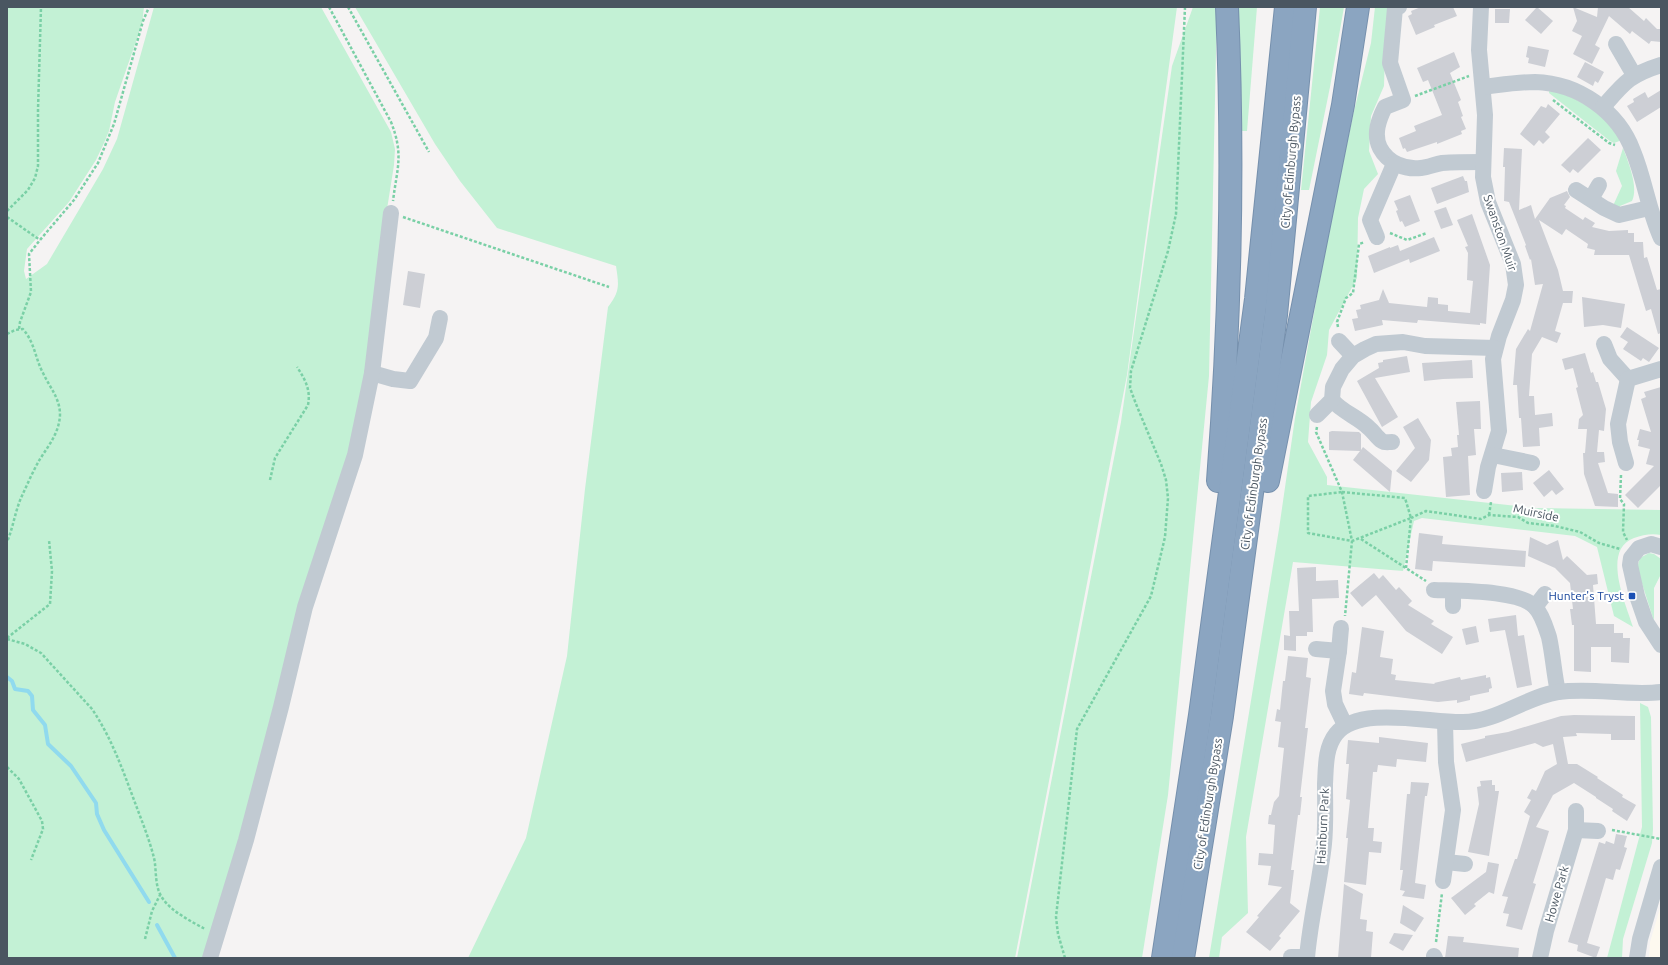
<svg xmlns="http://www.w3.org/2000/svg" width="1668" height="965" font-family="Ubuntu,sans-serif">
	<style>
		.commercial { fill: #fdf9ef }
		.green { fill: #c3f1d5 }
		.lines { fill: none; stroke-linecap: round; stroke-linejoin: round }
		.stream { stroke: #90daee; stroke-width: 4 }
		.building { fill: #cdcfd5 }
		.highway-casing { stroke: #7690ad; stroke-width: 24 }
		.path { stroke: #7ad0a6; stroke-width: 2.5; stroke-dasharray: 3 2; stroke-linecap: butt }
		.minor { stroke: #c1cad2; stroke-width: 16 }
		.highway { stroke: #8ba5c1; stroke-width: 22 }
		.transit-dot { fill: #1a4fb4; stroke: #fff; stroke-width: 1.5 }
		.labels { text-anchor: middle; stroke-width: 4; stroke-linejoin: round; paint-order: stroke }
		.street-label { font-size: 12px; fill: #4a5661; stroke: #fff }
		.transit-label { font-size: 12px; fill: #164399; stroke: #fff; text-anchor: end }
	</style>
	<rect width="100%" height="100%" fill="#f5f3f3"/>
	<polygon class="commercial" points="1661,905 1661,958 1649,958 1650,942"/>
	<g class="green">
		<polygon points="7,7 144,7 142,24 115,102 109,131 104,143 96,160 69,202 27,249 24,271 26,279 47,264 103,169 117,139 154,7 321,7 391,132 395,149 394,165 378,266 366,374 353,436 262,760 204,958 7,958"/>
		<path d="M355 7H1177L1127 375 1015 958H468L526 838 567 656 585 489 608 307C620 291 619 286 616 266L497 228 460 181 435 144Z"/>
		<polygon points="1193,7 1217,7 1209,376 1168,795 1142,958 1017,958 1121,422 1172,66"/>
		<polygon points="1236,7 1257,7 1247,131 1239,131"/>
		<polygon points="1320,7 1344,7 1330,87 1309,190 1301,190"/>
		<path d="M1375 7H1390L1385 52 1384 86 1371 116 1369 151 1378 174 1364 189 1358 218 1357 278 1329 330 1327 355 1311 402 1308 442 1327 477V485L1536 508 1661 510V535C1651 533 1643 535 1634 538 1601 550 1626 604 1633 627L1614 616 1597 547 1575 536 1422 518 1414 521 1403 571 1293 562 1246 837 1248 913 1222 937 1219 958H1209L1279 529 1295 418 1327 241 1353 115 1371 43Z"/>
		<polygon points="1549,89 1562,92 1597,111 1622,140 1614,143 1610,141 1549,93"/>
		<path d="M1623 148C1628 161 1639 188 1632 201L1620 206V209L1612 208 1622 186 1616 171Z"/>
		<polygon points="1649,553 1654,554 1661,559 1661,574 1654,588 1654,621 1637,568 1640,558"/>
		<polygon points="1640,703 1648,707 1651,717 1653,829 1652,843 1623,939 1622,958 1607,958 1642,827"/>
	</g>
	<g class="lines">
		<g class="stream">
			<polyline points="7,677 12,681 15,689 28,691 32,696 33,710 45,725 48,744 71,766 96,803 97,814 104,830 149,902"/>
			<polyline points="157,925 175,958"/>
		</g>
	</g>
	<g class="building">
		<polygon points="1421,7 1453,7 1457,16 1434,25 1435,27 1416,35 1408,16 1412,14 1411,11"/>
		<polygon points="1537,7 1553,21 1541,34 1525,20"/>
		<polygon points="1573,7 1597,17 1598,7 1628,7 1644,21 1646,18 1657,29 1661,29 1661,42 1651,41 1649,44 1632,31 1630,34 1609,16 1595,45 1600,48 1592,64 1573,54 1582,36 1572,31 1577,21"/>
		<polygon points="1495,9 1510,9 1509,23 1495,23"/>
		<polygon points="1528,46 1549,50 1545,67 1528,63 1529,58 1526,57"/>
		<polygon points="1454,52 1460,67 1450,73 1461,100 1458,102 1463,116 1461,117 1466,129 1461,131 1462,134 1437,144 1437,142 1407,152 1405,148 1403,149 1399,138 1416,131 1414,126 1442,115 1428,80 1423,82 1417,68"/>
		<polygon points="1585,62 1604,72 1598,83 1595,81 1593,86 1577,77"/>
		<polygon points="1661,90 1661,107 1637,122 1627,106 1634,102 1633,99 1645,92 1648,98"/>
		<polygon points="1548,104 1560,114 1545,132 1550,137 1543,144 1539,140 1534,146 1520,134 1541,106 1546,108"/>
		<polygon points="1588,138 1601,150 1578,173 1573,169 1570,173 1561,165"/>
		<polygon points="1504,148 1522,149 1519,210 1531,205 1535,219 1550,198 1567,191 1570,197 1564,205 1566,206 1565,208 1583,220 1585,217 1595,223 1592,227 1609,231 1628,230 1628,233 1634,233 1634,242 1643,242 1644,258 1647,257 1657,290 1661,289 1661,333 1658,334 1651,309 1646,311 1629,255 1594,255 1595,250 1587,248 1588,244 1566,229 1562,235 1539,220 1558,270 1563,291 1573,291 1572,303 1563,303 1555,331 1561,333 1557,343 1542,337 1532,354 1529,396 1534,396 1535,415 1552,413 1553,426 1539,428 1540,446 1523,447 1521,418 1519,418 1517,385 1513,385 1516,349 1528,329 1530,331 1543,284 1535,285 1531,259 1530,260 1525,246 1526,245 1509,202 1504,201 1505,167 1503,167"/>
		<polygon points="1463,176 1465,181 1467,181 1469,192 1437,204 1431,188"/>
		<polygon points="1410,195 1420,221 1405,227 1402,221 1400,222 1396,211 1398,210 1394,201"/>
		<polygon points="1446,207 1453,225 1441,229 1434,211"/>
		<polygon points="1472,214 1490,265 1486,324 1480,323 1480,325 1418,320 1417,323 1382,320 1383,325 1355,331 1352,319 1358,318 1356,310 1361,309 1360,305 1379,300 1383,289 1389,303 1427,307 1428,297 1438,298 1438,304 1448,305 1448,311 1470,313 1473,281 1467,280 1468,253 1465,247 1468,246 1457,220"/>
		<polygon points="1434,237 1440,251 1410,263 1409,259 1374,273 1368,256 1390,247 1390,248 1398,245 1400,251"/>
		<polygon points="408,271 425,274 420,308 403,305"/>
		<polygon points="1582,297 1625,304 1621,328 1603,325 1584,327"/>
		<polygon points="1627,327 1659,348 1649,362 1643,358 1641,361 1623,349 1628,342 1620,337"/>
		<polygon points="1585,353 1591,373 1593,372 1596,382 1598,382 1606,409 1604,431 1599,430 1597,452 1604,452 1605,462 1598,463 1608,493 1618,494 1618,507 1595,506 1584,474 1583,453 1585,453 1587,429 1578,429 1579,419 1583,415 1576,388 1578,387 1573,368 1565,370 1562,359"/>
		<polygon points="1407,356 1410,372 1375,378 1398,417 1382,427 1357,381 1379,368 1378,363 1383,362 1383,360"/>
		<polygon points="1472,360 1473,378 1443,379 1424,381 1422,363"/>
		<polygon points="1661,387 1661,485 1638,508 1625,495 1654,466 1646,464 1650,449 1638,446 1639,440 1637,440 1640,429 1651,432 1641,399 1646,397 1644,392"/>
		<polygon points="1480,401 1481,429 1474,429 1476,455 1468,456 1470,495 1446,497 1443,457 1452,456 1451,448 1458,447 1457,435 1459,435 1456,402"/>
		<polygon points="1418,418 1431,440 1429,460 1411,482 1396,471 1415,448 1403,427"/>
		<polygon points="1332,431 1359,432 1361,434 1361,450 1363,447 1392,471 1390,492 1353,460 1360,451 1329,450 1329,432"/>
		<polygon points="1549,470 1564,489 1556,495 1552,490 1544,497 1533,483"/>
		<polygon points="1522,472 1523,490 1502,492 1501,473"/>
		<polygon points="1419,533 1443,536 1442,544 1526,551 1525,567 1433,561 1432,571 1415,569"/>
		<polygon points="1530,537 1547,545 1558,540 1563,560 1567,556 1587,575 1597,574 1598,584 1593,585 1596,624 1614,624 1614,633 1623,633 1623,638 1630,638 1629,663 1611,662 1611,647 1591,647 1591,672 1574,671 1574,625 1572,625 1570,609 1573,609 1570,583 1555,568 1528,556"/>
		<polygon points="1316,567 1316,581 1338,580 1339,598 1312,599 1313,632 1307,632 1307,636 1296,636 1296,651 1284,650 1284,635 1290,636 1289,611 1299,611 1297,568"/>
		<polygon points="1374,573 1379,579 1383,575 1396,590 1399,587 1412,601 1408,605 1434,621 1431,624 1453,637 1442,654 1406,631 1376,595 1362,607 1350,593"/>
		<polygon points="1516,615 1518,636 1524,635 1532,685 1517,688 1505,630 1490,632 1488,619"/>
		<polygon points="1476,626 1479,642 1466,645 1462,629"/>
		<polygon points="1362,627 1384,631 1380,657 1393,659 1391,674 1396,675 1395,680 1435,684 1434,683 1460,677 1461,680 1486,675 1486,678 1490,677 1492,688 1489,689 1489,692 1470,696 1470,700 1457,703 1457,700 1438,702 1364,693 1363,696 1349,694 1352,672 1356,673"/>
		<polygon points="1288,656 1308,658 1306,677 1311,678 1305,728 1308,728 1300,797 1302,797 1300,815 1298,815 1291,870 1294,870 1290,903 1300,911 1279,936 1281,938 1270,951 1246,932 1259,917 1257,916 1282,887 1268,885 1271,866 1258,865 1259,853 1273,854 1275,825 1268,824 1269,815 1271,815 1274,802 1279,796 1284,748 1278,747 1281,722 1275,721 1277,709 1280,710 1283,681 1285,681"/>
		<polygon points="1574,715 1635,716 1635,740 1611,740 1611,734 1576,733 1577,736 1563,737 1568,764 1577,764 1598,777 1597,778 1623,795 1622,797 1636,805 1627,821 1612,811 1613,809 1596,798 1596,797 1574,783 1553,795 1536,827 1549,831 1533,883 1536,884 1522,930 1506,926 1509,914 1503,913 1508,897 1502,896 1515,859 1517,859 1530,816 1524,812 1531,800 1527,798 1532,789 1536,791 1545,771 1557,764 1553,744 1543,747 1535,743 1466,762 1461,744 1485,738 1485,736 1508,732 1561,716"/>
		<polygon points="1379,737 1428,743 1426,762 1397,759 1396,767 1378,765 1377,772 1373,772 1368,828 1374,828 1373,841 1382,842 1381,853 1369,852 1366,885 1344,882 1348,838 1346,838 1350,800 1346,799 1349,764 1346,764 1348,740 1379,743"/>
		<polygon points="1492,780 1492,785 1495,785 1495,791 1499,791 1489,856 1468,852 1479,804 1477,787 1481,786 1480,781"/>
		<polygon points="1411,782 1429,783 1427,796 1425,796 1415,883 1426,885 1424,899 1402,896 1405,891 1400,890 1403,870 1400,870 1407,794 1410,794"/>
		<polygon points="1616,834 1627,836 1624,847 1627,848 1620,870 1616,869 1613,880 1606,878 1587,943 1600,947 1596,958 1577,951 1578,945 1568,942 1599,842 1605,844 1606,841 1614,844"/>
		<polygon points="1488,862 1499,864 1494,894 1489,892 1474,904 1476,906 1465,915 1451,898 1486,872"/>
		<polygon points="1344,884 1363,894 1360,919 1367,920 1366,931 1373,932 1371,958 1338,958"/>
		<polygon points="1403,905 1424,918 1415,932 1400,923"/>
		<polygon points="1394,933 1413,935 1403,951 1389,943"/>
		<polygon points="1448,936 1464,937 1463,942 1519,948 1518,958 1445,958"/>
	</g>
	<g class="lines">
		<g class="highway-casing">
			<g id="highway">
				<path d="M1218 481C1230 323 1234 165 1227 7"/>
				<polyline points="1268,481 1343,105 1358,7"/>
				<polyline points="1163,958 1200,715 1256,299 1286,7"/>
				<polyline points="1183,958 1222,716 1276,315 1305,7"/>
			</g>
		</g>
		<g class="path">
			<path d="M329 7 391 122C404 155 397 168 393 201"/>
			<polyline points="348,7 429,152"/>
			<polyline points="1415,96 1469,76"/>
			<polyline points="1553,100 1609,143 1615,145"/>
			<polyline points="7,211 28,190 35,178 38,166 38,110 41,7"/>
			<polyline points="7,217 40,240"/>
			<polyline points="403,217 609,287"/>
			<polyline points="1390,233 1407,240 1427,233"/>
			<polyline points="1338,327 1337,322 1346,298 1353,293 1359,244 1365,242"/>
			<polyline points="19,329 20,322 31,292 29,254 40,240 74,200 98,163 114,124 143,21 149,7"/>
			<path d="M7 334 15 330 23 329C35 343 35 358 43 373 50 388 60 398 60 415 59 433 49 445 40 459 33 471 27 485 21 498 15 512 13 528 7 542"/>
			<polyline points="1317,427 1316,432 1342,492 1352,541 1345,616"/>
			<polyline points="1621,475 1620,499 1624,504 1623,532 1627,540"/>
			<path d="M270 480 275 458 308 405C311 390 305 379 297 367"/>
			<polygon points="1342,492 1405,498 1411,518 1352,541 1308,533 1308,496"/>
			<polyline points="1489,515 1491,502"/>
			<polyline points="1361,539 1426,581"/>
			<polyline points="1406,568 1411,518 1426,511 1481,519 1489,515 1518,517 1528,523 1555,526 1580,532 1599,543 1620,549"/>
			<polyline points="7,638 50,604 52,571 49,540"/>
			<path d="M7 639 25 644 41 653 92 709C111 737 122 768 134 800 141 819 149 838 154 858 157 871 154 887 163 899 171 911 192 922 205 929"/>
			<polyline points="7,767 19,779 42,821 43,829 31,860"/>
			<polyline points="1612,830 1661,839"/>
			<polyline points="145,939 152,911 160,895"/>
			<polyline points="1436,942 1442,893"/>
			<polyline points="1065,958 1058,934 1056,917 1077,729 1151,596 1165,537 1168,498 1166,480 1161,464 1136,404 1130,388 1131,371 1168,251 1176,214 1185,7"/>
		</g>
		<g class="minor">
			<path d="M1399 7 1395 8 1390 63 1403 100 1385 107C1379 119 1373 134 1380 148 1388 163 1405 170 1421 168 1429 167 1435 164 1442 163 1456 162 1469 162 1483 162"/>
			<polyline points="1481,7 1479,50 1485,115 1483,177 1488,202 1513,264 1516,285 1513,300 1499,336 1493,359 1499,431 1488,467 1484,491"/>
			<polyline points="1616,44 1634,75"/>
			<path d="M1483 87C1500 85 1517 82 1535 82 1578 83 1618 111 1633 151 1645 180 1648 209 1661 238"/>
			<path d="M1603 107C1624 83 1629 75 1661 65"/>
			<polyline points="1576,190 1604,208 1619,215 1649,208"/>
			<polyline points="1591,199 1599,185"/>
			<polyline points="1377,237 1370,220 1394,164"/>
			<polyline points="1339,341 1353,356"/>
			<polyline points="1604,344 1610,359 1628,379"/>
			<polyline points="372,373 393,379 410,381 436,338 440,318"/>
			<path d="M1332 400C1342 412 1358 417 1369 428 1374 432 1377 438 1382 441 1385 443 1388 442 1392 442"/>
			<polyline points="1317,415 1332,400 1333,387 1342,369 1353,356 1365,349 1376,344 1403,342 1425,346 1495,348"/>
			<polyline points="1493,455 1532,463"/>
			<polyline points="1626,463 1620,442 1618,424 1628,379 1661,369"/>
			<polyline points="1661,547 1651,544 1639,548 1631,558 1630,565 1637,596 1646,622 1661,645"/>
			<path d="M1434 590C1457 591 1520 590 1535 607 1542 614 1546 628 1549 637 1553 655 1554 674 1558 692"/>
			<polyline points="1453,606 1453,591"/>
			<polyline points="1535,607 1545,594"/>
			<polyline points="1341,628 1339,651 1333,691 1335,704 1345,725"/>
			<polyline points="1316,649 1339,651"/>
			<polyline points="1576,830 1598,831"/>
			<polyline points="1446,862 1465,864"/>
			<polyline points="1443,881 1453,810 1446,762 1445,722"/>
			<polyline points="1434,956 1435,958"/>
			<polyline points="1291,957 1307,957"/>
			<polyline points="210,958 246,840 281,707 305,607 355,455 372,373 391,213"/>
			<path d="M1307 958C1310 920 1320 882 1324 844 1326 824 1325 804 1325 784 1326 767 1325 748 1336 734 1359 705 1429 723 1463 722 1497 722 1525 697 1558 692 1592 687 1627 696 1661 692"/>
			<polyline points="1540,958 1546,931 1576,830 1576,811"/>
			<polyline points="1637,958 1640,939 1661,867"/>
		</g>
		<use href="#highway" class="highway"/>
	</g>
	<rect class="transit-dot" x="1628" y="592" width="8" height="8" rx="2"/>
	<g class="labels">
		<g class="street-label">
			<text transform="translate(1291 162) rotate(-85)" y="4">City of Edinburgh Bypass</text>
			<text transform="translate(1500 233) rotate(71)" y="4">Swanston Muir</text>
			<text transform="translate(1254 484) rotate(-82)" y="4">City of Edinburgh Bypass</text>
			<text transform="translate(1536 513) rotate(12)" y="4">Muirside</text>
			<text transform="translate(1208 804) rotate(-81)" y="4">City of Edinburgh Bypass</text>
			<text transform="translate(1323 826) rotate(-87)" y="4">Hainburn Park</text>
			<text transform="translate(1557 894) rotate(-74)" y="4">Howe Park</text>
		</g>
		<g class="transit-label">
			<text x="1624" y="600">Hunter's Tryst</text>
		</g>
	</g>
	<rect width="1668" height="965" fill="none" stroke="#4a5661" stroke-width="16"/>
</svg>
